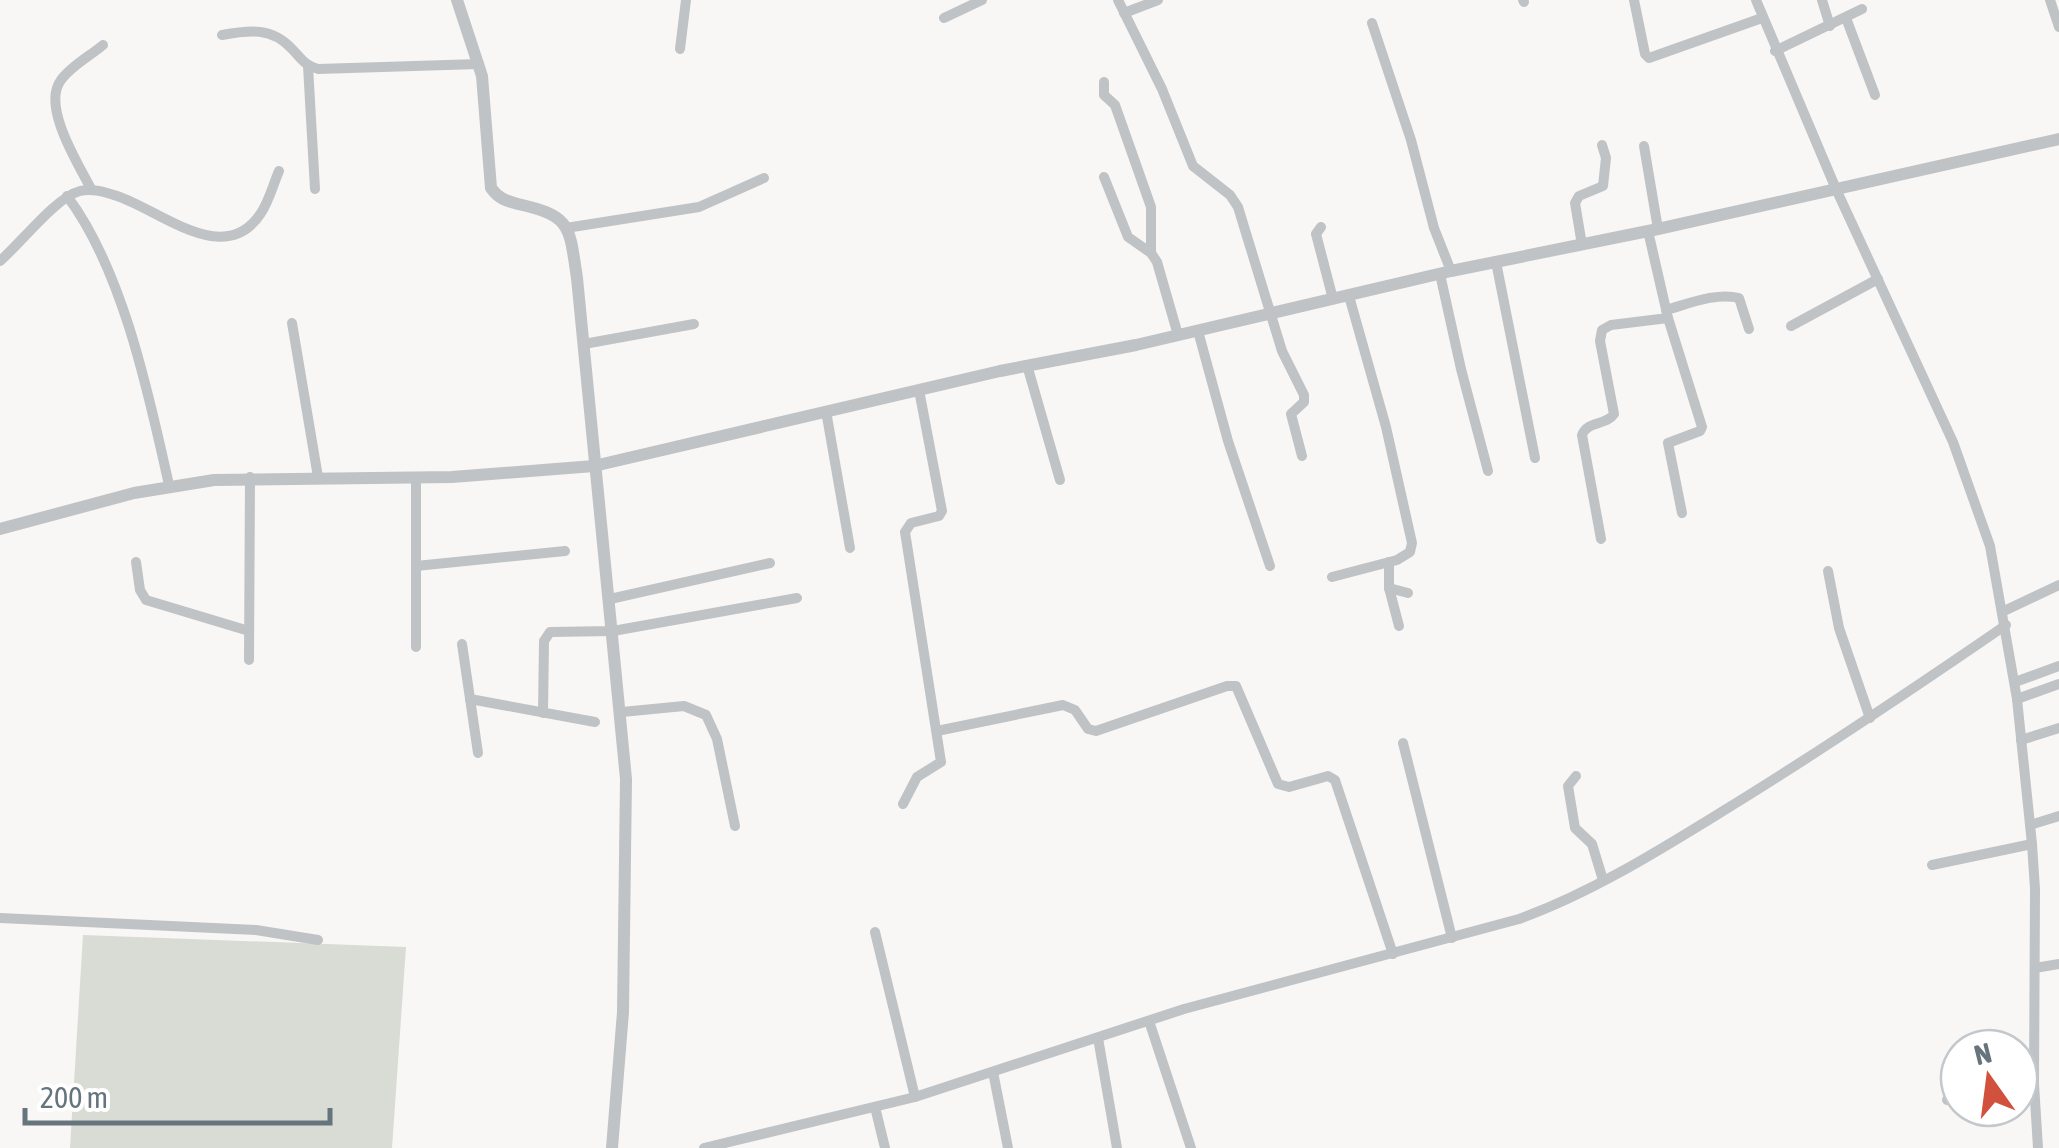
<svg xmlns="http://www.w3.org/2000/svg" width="2059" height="1148" font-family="'Asap Condensed',sans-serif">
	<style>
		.green { fill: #d8dcd5 }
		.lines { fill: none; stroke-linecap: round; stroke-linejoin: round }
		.minor { stroke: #bfc3c6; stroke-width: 10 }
		.tertiary { stroke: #bfc3c6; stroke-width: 12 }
	</style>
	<rect width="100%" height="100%" fill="#f8f7f5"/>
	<polygon class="green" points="83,935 406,947 392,1148 70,1148"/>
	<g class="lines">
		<g class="minor">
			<polyline points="1118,0 1162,89 1193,166 1230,195 1238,207 1282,351 1304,395 1304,402 1291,414 1302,456"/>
			<polyline points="1523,0 1524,2"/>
			<polyline points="1634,0 1645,54 1649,58 1762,18"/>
			<polyline points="1756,0 1836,189 1953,442 1990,546 2017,699 2032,844 2035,889 2034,1084 2038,1148"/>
			<polyline points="1822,0 1830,26"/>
			<polyline points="2050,0 2059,27"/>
			<polyline points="1124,13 1158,0"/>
			<polyline points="944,18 982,0"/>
			<polyline points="1846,18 1875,95"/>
			<polyline points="1372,23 1411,140 1434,228 1451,271"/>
			<path d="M222 35C249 30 272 27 292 49 301 58 305 66 318 69L479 64"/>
			<polyline points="680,49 686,0"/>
			<polyline points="1775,51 1862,9"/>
			<polyline points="308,66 315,189"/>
			<polyline points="1104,82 1104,95 1115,105 1151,207 1151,253"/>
			<polyline points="1644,146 1658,229"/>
			<polyline points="1104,177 1128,237 1151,253 1157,262 1178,335"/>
			<path d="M91 189C79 165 41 106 61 80 71 66 90 56 103 45"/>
			<path d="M67 196C123 270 149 396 169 485"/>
			<polyline points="1321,227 1316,234 1333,299"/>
			<polyline points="566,228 699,207 764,178"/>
			<polyline points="1582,245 1575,203 1579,196 1603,186 1606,158 1602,145"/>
			<path d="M0 261C21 243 56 197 80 191 92 188 105 192 117 196 160 210 225 269 261 213 269 201 273 185 279 171"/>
			<polyline points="1496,262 1535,458"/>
			<polyline points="1440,274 1461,369 1488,471"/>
			<path d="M1666 310C1688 304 1716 292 1739 298L1749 329"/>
			<polyline points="1668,318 1702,427 1700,431 1668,443 1682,513"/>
			<polyline points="292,323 318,477"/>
			<polyline points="1791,326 1878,279"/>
			<polyline points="1198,331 1228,441 1270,566"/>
			<polyline points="584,344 694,324"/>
			<polyline points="1027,365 1060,480"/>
			<polyline points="826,411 850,548"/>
			<polyline points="416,477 416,647"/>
			<path d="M1601 539 1582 435C1588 420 1606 426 1614 414L1600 341 1602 330 1611 325 1668 318 1648 231"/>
			<polyline points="136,562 140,590 146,600 249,631"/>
			<polyline points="1389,562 1389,588 1408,593"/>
			<polyline points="416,566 565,551"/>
			<polyline points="1828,571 1839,628 1870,718"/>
			<polyline points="1332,577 1397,560 1410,552 1412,543 1386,427 1349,296"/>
			<polyline points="1389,588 1399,626"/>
			<polyline points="610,599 770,563"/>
			<polyline points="2004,611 2059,585"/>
			<polyline points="462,644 478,753"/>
			<polyline points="249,660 250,477"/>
			<polyline points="2015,682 2059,666"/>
			<polyline points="470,699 595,722"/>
			<polyline points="2017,699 2059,684"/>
			<polyline points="622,712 684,706 706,715 717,739 735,826"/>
			<polyline points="543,713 544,641 550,632 613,631 797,598"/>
			<polyline points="937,731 1063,705 1075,710 1088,729 1096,731 1227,686 1236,686 1278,784 1289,787 1328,776 1335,780 1393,954"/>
			<polyline points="2021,740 2059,728"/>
			<polyline points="1403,743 1452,938"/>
			<polyline points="1576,776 1568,786 1575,828 1592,844 1603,880"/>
			<polyline points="903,804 917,777 941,762 905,532 911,523 939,516 942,511 919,390"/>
			<polyline points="2030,825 2059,816"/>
			<polyline points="1932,865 2032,844"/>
			<polyline points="0,918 256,930 318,940"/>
			<polyline points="875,932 915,1097"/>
			<polyline points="2035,968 2059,964"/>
			<polyline points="1149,1021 1191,1148"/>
			<polyline points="1098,1038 1117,1148"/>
			<polyline points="993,1072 1008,1148"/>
			<polyline points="1947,1100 1959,1098"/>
			<polyline points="875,1107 885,1148"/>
			<path d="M704 1148 915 1097 1184 1009 1519 919C1591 893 1658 851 1723 811 1819 752 1913 689 2006 625"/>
		</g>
		<g class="tertiary">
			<path d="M457 0 482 76 491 188C498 198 506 201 518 204 572 216 569 226 577 278L626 779 623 1012 612 1148"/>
			<polyline points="0,529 134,493 214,480 452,477 594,466 1000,371 1136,345 1451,271 1658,229 2059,139"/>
		</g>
	</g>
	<g transform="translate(1989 1078) rotate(346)"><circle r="48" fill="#ffffff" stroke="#c2c8cb" stroke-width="2.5"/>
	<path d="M0-8L18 38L0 25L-18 38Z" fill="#d1513c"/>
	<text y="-15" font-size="28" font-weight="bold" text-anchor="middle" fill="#66757d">N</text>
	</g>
	<path d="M25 1108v15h305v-15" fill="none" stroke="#66757d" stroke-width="5"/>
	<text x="40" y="1108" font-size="30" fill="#66757d" stroke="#ffffff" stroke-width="8" paint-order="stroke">200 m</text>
</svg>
